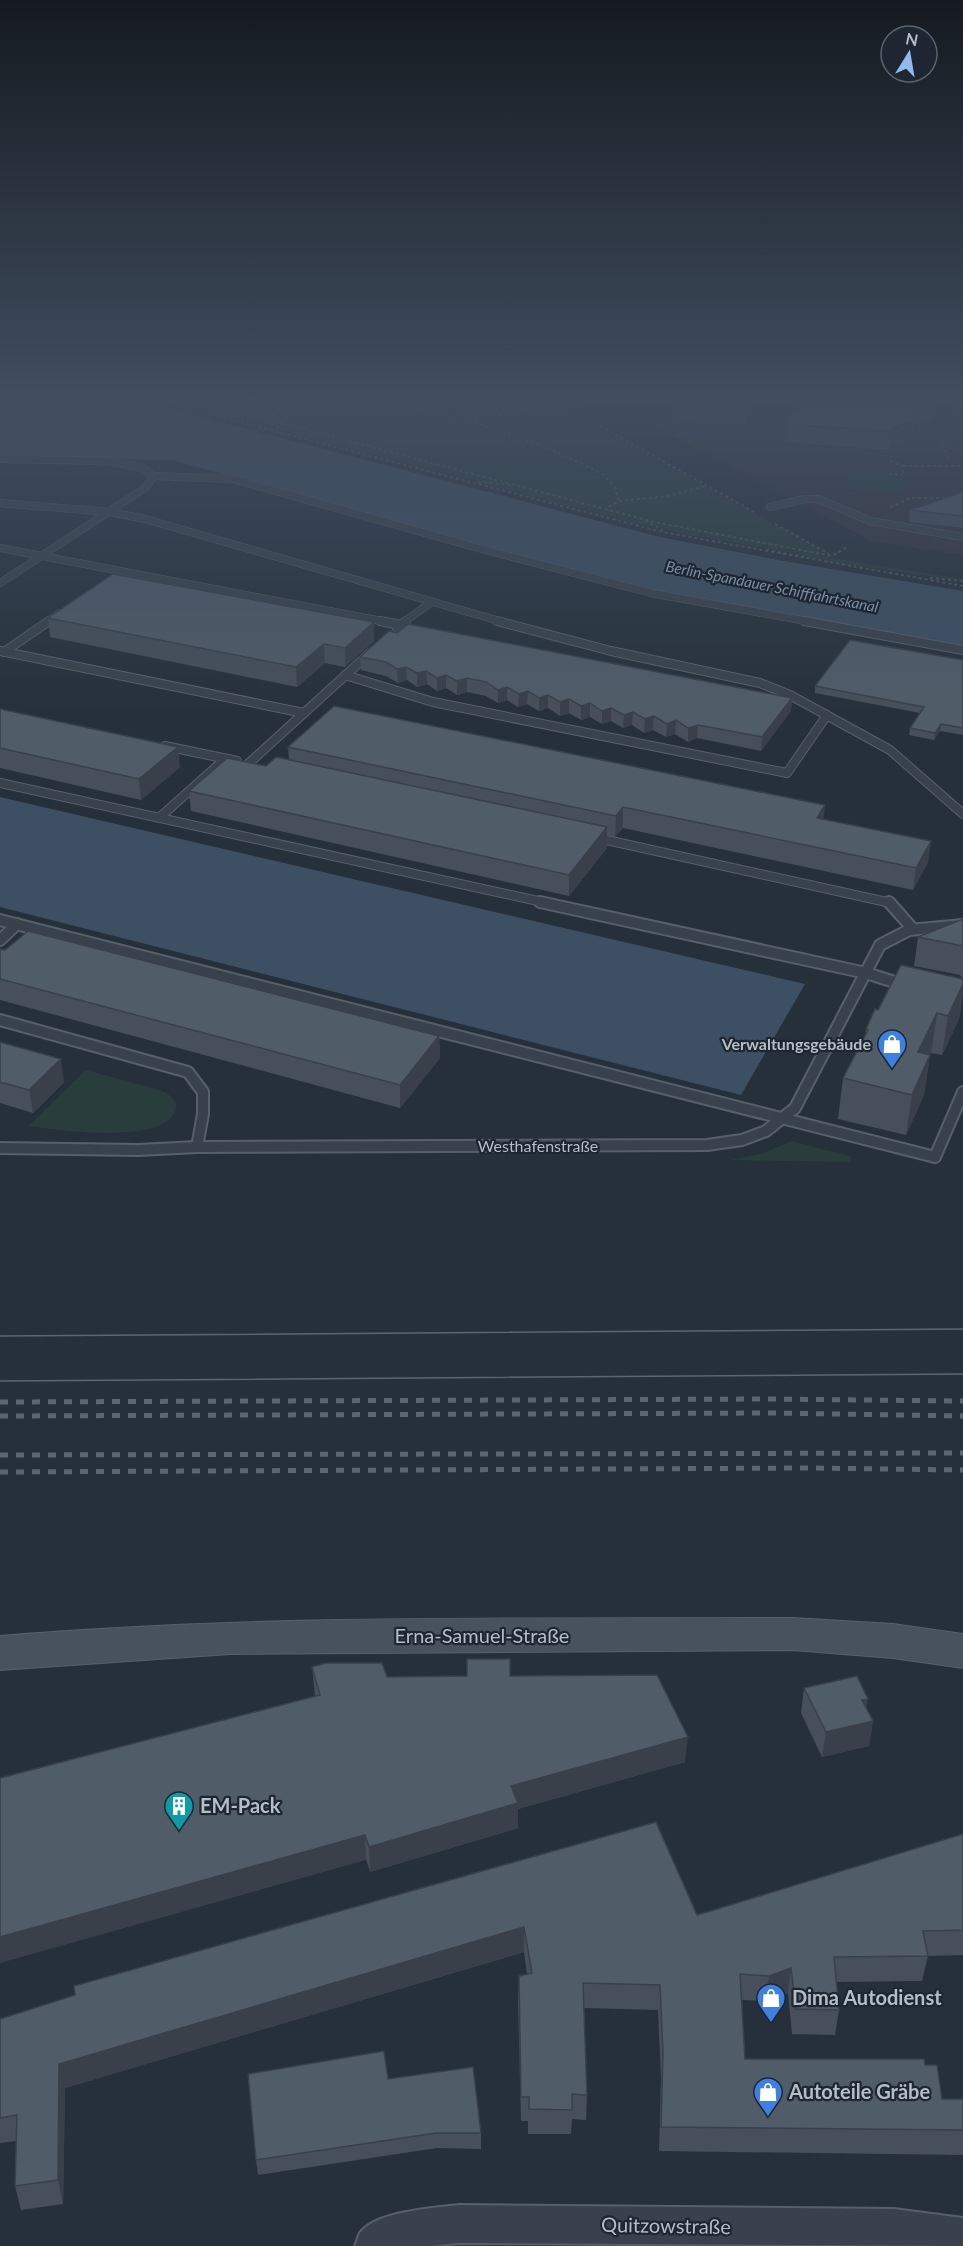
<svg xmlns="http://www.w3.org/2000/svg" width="963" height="2246" font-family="Lato,sans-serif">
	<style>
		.medical { fill: #353440 }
		.green { fill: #293d3d }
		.water { fill: #3d4f63 }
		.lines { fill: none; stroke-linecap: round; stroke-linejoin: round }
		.service-far2-casing { stroke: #57606a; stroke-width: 8 }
		.service-far1-casing { stroke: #57606a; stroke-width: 10 }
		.service-casing { stroke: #57606a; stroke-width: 14 }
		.minor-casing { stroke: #57606a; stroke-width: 4 }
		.tertiary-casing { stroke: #57606a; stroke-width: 4 }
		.secondary-casing { stroke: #57606a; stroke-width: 2 }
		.path { stroke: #475a5c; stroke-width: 2; stroke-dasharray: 3 3; stroke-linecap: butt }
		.service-far2 { stroke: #39424c; stroke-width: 7 }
		.service-far1 { stroke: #39424c; stroke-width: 8 }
		.service { stroke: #39424c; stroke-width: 10 }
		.minor { fill: #39424c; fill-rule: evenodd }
		.tertiary { fill: #39424c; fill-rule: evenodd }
		.secondary { fill: #48515e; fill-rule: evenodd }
		.tram { stroke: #5c6672; stroke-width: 1.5 }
		.rail { stroke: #5c6672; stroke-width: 5; stroke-dasharray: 8 8; stroke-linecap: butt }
		.wall { fill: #464f5a }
		.shaded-wall { fill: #39404a }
		.building { fill: #515c69; stroke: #39404a; stroke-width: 1.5 }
		.labels { text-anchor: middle; stroke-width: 4.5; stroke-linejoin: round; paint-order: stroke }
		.far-water-label { font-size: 15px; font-style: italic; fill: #788fa8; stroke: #1e2731 }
		.poi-label { font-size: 16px; font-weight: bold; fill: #b5bdc7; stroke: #1e2731; text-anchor: end }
		.street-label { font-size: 16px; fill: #b5bdc7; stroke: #1e2731 }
		.near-street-label { font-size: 20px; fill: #b5bdc7; stroke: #1e2731 }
		.near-poi-label { font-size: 20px; font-weight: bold; fill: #b5bdc7; stroke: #1e2731; text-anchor: start }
	</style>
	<rect width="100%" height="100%" fill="#26303b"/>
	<polygon class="medical" points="603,398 963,398 963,555 871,541"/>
	<g class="green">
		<polygon points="156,398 546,398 821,550 825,557 962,579 961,581 822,561 799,554 684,534 644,523 665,531 468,480 510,487 469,479 295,434 267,422 225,415"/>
		<polygon points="847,473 908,476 907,493 845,489"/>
		<path d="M86 1070 159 1090C167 1093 179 1099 176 1109 166 1146 57 1130 29 1126Z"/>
		<polygon points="791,1141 850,1156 851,1162 731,1160 764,1153"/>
	</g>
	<g class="water">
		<polygon points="0,398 128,398 660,537 778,560 963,591 963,646 681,596 595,576 172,460 0,457"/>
		<polygon points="0,797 805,984 741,1095 0,907"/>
	</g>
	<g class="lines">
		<g class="service-far2-casing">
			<g id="service-far2">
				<polyline points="954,398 963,426"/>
				<polyline points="0,459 106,461 141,467 154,476 145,488 0,583"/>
				<polyline points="154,476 233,479 489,551 651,593 812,622"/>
				<polyline points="0,503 110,512 145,519 503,622"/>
				<polyline points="770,507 805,499 818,499 870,521 963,537"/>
				<polyline points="0,548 387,622"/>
				<polyline points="47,622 60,613"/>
				<polyline points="404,622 430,603"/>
			</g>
		</g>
		<g class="service-far1-casing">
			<g id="service-far1">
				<polyline points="380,621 401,625"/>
				<polyline points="497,621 611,651 760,683 790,695 890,750 963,814"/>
				<polyline points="804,621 963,650"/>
				<polyline points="397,628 406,621"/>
				<polyline points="0,651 304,713"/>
				<polyline points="4,652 49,621"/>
				<polyline points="345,675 433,702 787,773 827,715"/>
				<polyline points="165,746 237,761"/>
				<polyline points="248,764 370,653"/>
				<polyline points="0,783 547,903"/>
				<polyline points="159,818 225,759"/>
				<polyline points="593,837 891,903"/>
			</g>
		</g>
		<g class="service-casing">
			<g id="service">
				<polyline points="540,902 866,973 904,985"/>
				<polyline points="889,902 912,928"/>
				<polyline points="0,920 935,1157 963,1092"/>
				<polyline points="0,940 17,924"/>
				<polyline points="0,1020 188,1072 203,1092 203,1114 197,1147"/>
				<polyline points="0,1148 138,1150 197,1147 707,1145 742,1140 766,1131 795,1108 880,945 909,930 963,925"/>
			</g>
		</g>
		<g class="minor-casing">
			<path id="minor" d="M459 2205 894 2209 963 2218V2246L459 2243 430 2246H355C357 2242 358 2236 360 2233 376 2211 434 2208 459 2205Z"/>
		</g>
		<g class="tertiary-casing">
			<polygon id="tertiary" points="562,398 582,398 585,401 577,406 564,401"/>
		</g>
		<g class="secondary-casing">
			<path id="secondary" d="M793 1618 893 1624 963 1634V1668L893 1658 793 1650 230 1654 0 1670V1636C264 1614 529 1619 793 1618Z"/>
		</g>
		<g class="path">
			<polyline points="148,398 662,532 963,586"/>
			<polyline points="187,398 654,522 832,556 847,547"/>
			<polyline points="375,398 468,420 548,448 603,474 615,487 619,501 605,509"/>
			<polyline points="930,398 949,462"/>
			<polyline points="397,399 405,398"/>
			<polyline points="604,402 625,398"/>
			<polyline points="230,416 269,423 286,431"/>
			<polyline points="584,417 756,513"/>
			<polyline points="469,419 553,406"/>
			<polyline points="269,422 289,398"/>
			<polyline points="890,461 903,466 903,476"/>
			<polyline points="903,466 963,466"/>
			<polyline points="889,474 903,475"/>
			<polyline points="478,482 512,485"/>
			<polyline points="619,501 668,496 705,486"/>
			<polyline points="890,507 911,498 952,498"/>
			<polyline points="645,521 663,530"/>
			<polyline points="775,524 829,554"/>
			<polyline points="766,550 806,557"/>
			<polyline points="930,578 963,581"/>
		</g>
		<use href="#service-far2" class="service-far2"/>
		<use href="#service-far1" class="service-far1"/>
		<use href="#service" class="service"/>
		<use href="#minor" class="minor"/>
		<use href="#tertiary" class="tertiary"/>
		<use href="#secondary" class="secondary"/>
		<g class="tram">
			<polyline points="0,1336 963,1329"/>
			<polyline points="0,1381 963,1374"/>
		</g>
		<g class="rail">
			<polyline points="0,1402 769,1399 963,1401"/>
			<polyline points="0,1416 770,1413 963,1416"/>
			<polyline points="0,1455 963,1453"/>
			<polyline points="0,1472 809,1468 963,1470"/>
		</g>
	</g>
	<g class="wall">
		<polygon points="675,398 931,398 934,405 931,423 914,423 910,440 891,445 890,450 785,442 787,424 795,402 748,399 747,425 675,423"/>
		<polygon points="963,492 963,528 909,522 910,510"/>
		<polygon points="48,618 374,622 374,641 345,667 325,663 297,687 50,637"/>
		<polygon points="360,657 792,698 791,711 761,751 697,738 688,742 675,734 666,737 653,730 644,733 632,725 623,728 611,721 602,724 590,717 581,720 569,713 560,716 548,708 539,711 527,704 518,707 507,700 498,703 486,696 467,692 457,695 446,688 437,691 427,684 417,687 407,680 398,683 386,676 361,670"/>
		<polygon points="963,660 963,735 940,731 934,740 909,735 910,728 920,713 815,693 815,686"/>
		<polygon points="0,709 180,767 141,800 0,768"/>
		<polygon points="288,747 823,819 928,862 913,890 623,828 615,837 607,835 607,848 569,896 191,811 189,791 289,760"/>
		<polygon points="963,919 963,993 959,1019 942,1055 931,1053 930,1055 924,1095 906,1135 838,1119 843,1078 865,1036 866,1029 878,1010 962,978 960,975 914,966 918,937"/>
		<polygon points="0,949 439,1036 440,1058 400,1108 0,1000"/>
		<polygon points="0,1042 64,1082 33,1113 0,1103"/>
		<polygon points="312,1667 387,1677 510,1676 685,1762 518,1809 518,1828 370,1872 315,1696"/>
		<polygon points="804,1688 866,1708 873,1721 869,1746 822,1757 801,1713"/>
		<polygon points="656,1822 697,1915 963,1834 963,1955 928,1956 922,1981 836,1982 839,2010 835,2035 792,2034 788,1993 765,2001 742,2000 745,2059 925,2065 942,2099 963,2099 963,2155 659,2151 661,2078 658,2010 584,2008 587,2095 586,2120 572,2119 571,2134 528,2134 528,2121 521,2121 518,2001 519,1976 527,1974 524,1952 65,2088 63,2204 21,2210 15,2186 17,2141 0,2143 0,2019"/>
		<polygon points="388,2079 481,2133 481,2149 437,2148 258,2175 256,2160"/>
	</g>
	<g class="shaded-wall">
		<polygon points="916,405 910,440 891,445 890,450 893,427"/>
		<polygon points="374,622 374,641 345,667 345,648"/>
		<polygon points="324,644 325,663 297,687 296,667"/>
		<polygon points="406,667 407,680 398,683 397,669"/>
		<polygon points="426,671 427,684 417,687 417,673"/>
		<polygon points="446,675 446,688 437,691 437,678"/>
		<polygon points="467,678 467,692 457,695 457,681"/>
		<polygon points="507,687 507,700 498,703 498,690"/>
		<polygon points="528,691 527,704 518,707 519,694"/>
		<polygon points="548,695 548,708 539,711 539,698"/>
		<polygon points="792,698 791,711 761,751 762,737"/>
		<polygon points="569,699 569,713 560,716 560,702"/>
		<polygon points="590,703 590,717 581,720 581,706"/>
		<polygon points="611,708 611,721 602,724 602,711"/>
		<polygon points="633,712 632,725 623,728 624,715"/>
		<polygon points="654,716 653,730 644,733 645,719"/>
		<polygon points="676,720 675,734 666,737 667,724"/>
		<polygon points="941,724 940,731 934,740 935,733"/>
		<polygon points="698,725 697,738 688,742 688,728"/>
		<polygon points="178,747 180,767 141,800 139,779"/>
		<polygon points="825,805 823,826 817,818"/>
		<polygon points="623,807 623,828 615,837 616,816"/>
		<polygon points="607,827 607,848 569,896 569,875"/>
		<polygon points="931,841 928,862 913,890 916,868"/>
		<polygon points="963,984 963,993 959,1019 942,1055 948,1016"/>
		<polygon points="937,1013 931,1053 912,1093 918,1052"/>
		<polygon points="439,1036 440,1058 400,1108 400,1085"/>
		<polygon points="930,1055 924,1095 906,1135 912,1095"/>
		<polygon points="61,1059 64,1082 33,1113 29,1090"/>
		<polygon points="868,1699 864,1723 873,1721 869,1746 822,1757 826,1732 862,1700"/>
		<polygon points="688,1737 685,1762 518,1809 518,1828 370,1872 369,1847 511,1786"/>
		<polygon points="365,1835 366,1860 0,1963 0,1937"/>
		<polygon points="524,1927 524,1952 65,2088 63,2204 58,2180 59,2064"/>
		<polygon points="791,1968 788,1993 765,2001 769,1976"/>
	</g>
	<g class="building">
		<polygon points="676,398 748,398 748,407 676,405"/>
		<polygon points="796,398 931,398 934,405 916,405 912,422 893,427 892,432 787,424"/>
		<polygon points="963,492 963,516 910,510"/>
		<polygon points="113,574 374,622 345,648 324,644 296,667 48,618"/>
		<polygon points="408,624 792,698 762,737 698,725 688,728 676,720 667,724 654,716 645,719 633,712 624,715 611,708 602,711 590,703 581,706 569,699 560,702 548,695 539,698 528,691 519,694 507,687 498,690 486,682 467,678 457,681 446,675 437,678 426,671 417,673 406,667 397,669 386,662 360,657 389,631 397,633"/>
		<polygon points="850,640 963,660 963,728 941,724 935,733 910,728 924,707 815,686"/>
		<polygon points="334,706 825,805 817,818 931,841 916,868 623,807 616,816 288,747"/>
		<polygon points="0,709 178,747 139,779 0,748"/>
		<polygon points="276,757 607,827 569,875 189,791 227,758 266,766"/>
		<polygon points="963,919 963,946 918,937"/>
		<polygon points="28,931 439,1036 400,1085 0,979 0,949 5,950"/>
		<polygon points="901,965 963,979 963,984 948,1016 937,1013 918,1052 930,1055 912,1095 843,1078 868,1030 866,1029 875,1009 878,1010"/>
		<polygon points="0,1042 61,1059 29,1090 0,1082"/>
		<polygon points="467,1659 510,1659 510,1676 657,1675 688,1737 511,1786 518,1803 369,1847 365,1835 0,1937 0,1778 320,1695 312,1667 326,1663 382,1663 387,1677 467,1676"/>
		<polygon points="857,1676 868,1699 862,1700 873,1721 826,1732 804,1688"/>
		<polygon points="656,1822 697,1915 963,1834 963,1930 923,1931 928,1956 834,1957 839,2010 796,2009 791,1968 769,1976 740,1974 745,2059 924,2059 925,2065 937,2065 942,2099 963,2099 963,2130 661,2127 663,2053 660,1985 583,1983 587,2095 572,2094 572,2110 529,2109 529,2097 521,2097 519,1976 532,1973 524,1927 59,2064 58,2180 15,2186 17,2115 0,2118 0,2019 75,1995 74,1986"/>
		<polygon points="384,2051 388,2079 473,2067 481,2133 436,2133 256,2160 248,2074"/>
	</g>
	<linearGradient id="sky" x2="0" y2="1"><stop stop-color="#151a20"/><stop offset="0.56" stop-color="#414e60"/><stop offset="1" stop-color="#414e60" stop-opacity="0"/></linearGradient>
	<rect width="963" height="712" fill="url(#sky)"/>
	<defs>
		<g id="shop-pin" transform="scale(1.5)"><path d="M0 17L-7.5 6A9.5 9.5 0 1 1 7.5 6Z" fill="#3f7fe0" stroke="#1e2731"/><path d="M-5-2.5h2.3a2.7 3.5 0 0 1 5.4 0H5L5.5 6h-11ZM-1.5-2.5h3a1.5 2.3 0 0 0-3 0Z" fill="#fff"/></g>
		<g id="building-pin" transform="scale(1.5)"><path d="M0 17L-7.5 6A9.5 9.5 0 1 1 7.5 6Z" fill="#0f9aa8" stroke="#1e2731"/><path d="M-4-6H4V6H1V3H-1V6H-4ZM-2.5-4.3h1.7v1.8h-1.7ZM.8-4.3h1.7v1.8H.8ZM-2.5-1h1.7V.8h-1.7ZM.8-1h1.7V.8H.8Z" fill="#fff"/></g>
	</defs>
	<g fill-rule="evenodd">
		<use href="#shop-pin" x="892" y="1044"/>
		<use href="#building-pin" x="179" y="1806"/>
		<use href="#shop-pin" x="771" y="1998"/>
		<use href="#shop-pin" x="768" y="2092"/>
	</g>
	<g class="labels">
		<g class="far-water-label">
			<text transform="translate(772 587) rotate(11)" y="5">Berlin-Spandauer Schifffahrtskanal</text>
		</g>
		<g class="poi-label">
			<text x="871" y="1050">Verwaltungsgebäude</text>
		</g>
		<g class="street-label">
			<text x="538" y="1152">Westhafenstraße</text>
		</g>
		<g class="near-street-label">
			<text x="482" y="1643">Erna-Samuel-Straße</text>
			<text transform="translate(666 2226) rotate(1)" y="7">Quitzowstraße</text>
		</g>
		<g class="near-poi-label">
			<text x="200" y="1813">EM-Pack</text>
			<text x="792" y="2005">Dima Autodienst</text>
			<text x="789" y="2099">Autoteile Gräbe</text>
		</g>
	</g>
	<g transform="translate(909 54) rotate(11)"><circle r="28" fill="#1e2731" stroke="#5a636d" stroke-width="1.5"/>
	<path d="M0-4.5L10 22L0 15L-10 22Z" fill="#92baef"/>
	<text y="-9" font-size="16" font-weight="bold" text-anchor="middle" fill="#b5bdc7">N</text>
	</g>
</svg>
